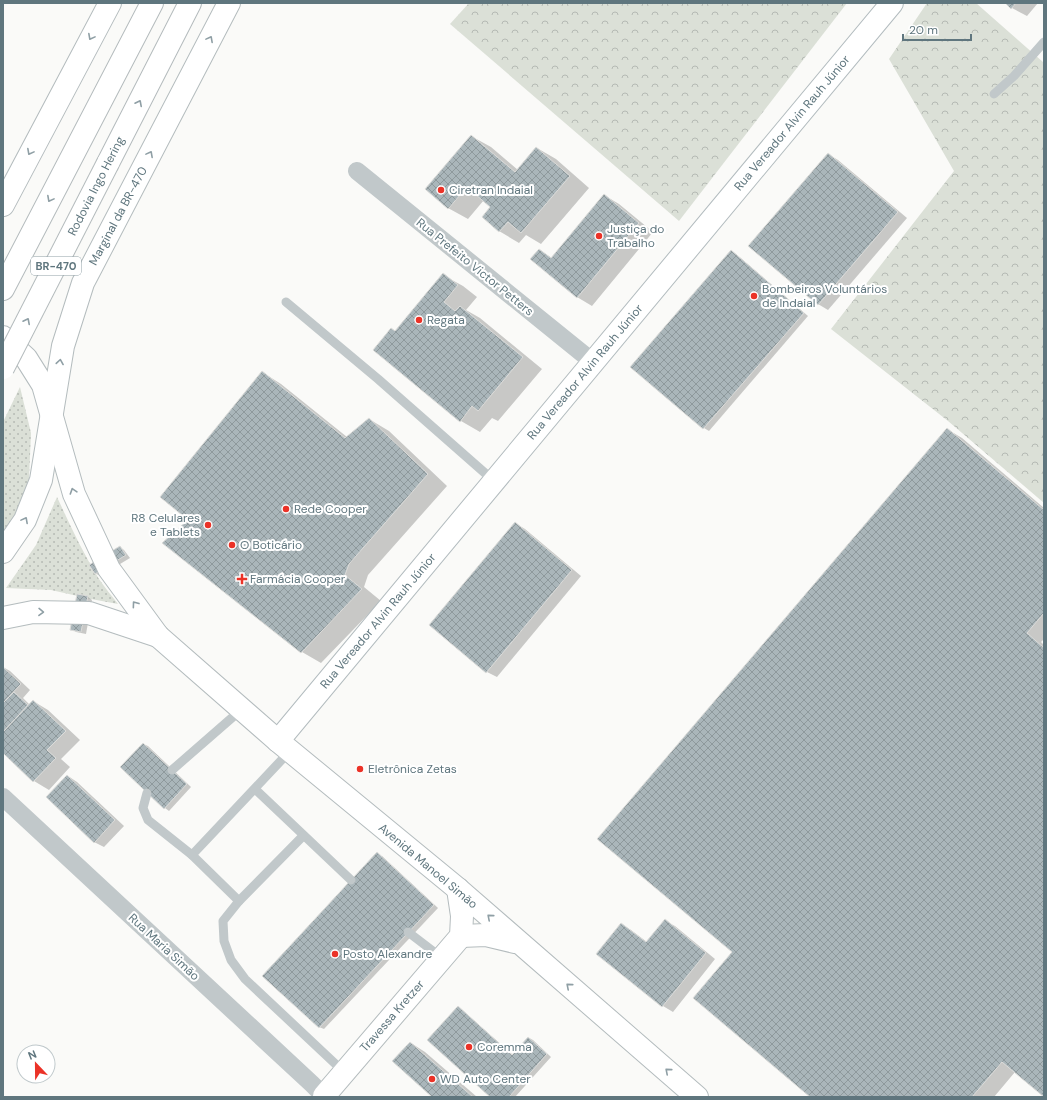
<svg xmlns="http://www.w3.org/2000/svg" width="1047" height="1100" font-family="'DM Sans',sans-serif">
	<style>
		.grass { fill: url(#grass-dots) }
		.forest { fill: url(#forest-crowns) }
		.shadow { fill: #0003 }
		.building { fill: url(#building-cross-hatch); stroke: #dcdcda }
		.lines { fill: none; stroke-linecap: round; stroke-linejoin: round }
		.secondary-casing { stroke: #b3bcbf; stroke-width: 24 }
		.primary-casing { stroke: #b4bcbe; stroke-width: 24 }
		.highway-casing { stroke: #b4bbbd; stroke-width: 24 }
		.lane { stroke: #c1c8ca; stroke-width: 9 }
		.street { stroke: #c1c8ca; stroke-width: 18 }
		.secondary { stroke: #fff; stroke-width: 22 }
		.primary { stroke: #fff; stroke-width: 22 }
		.highway { stroke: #fff; stroke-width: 22 }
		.highway-bridge-casing { stroke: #b4bbbd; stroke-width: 24; stroke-linecap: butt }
		.highway-bridge { stroke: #fff; stroke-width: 22 }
		.oneway { stroke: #8f9fa5 }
		.poi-dot { fill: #eb3227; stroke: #fff; stroke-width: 1.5 }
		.labels { text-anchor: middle; stroke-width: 4; stroke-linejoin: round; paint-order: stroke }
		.shield { fill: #fff; stroke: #8f9fa5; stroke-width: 1 }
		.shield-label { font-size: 11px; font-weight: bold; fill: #5f767e }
		.street-label { font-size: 12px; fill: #5f767e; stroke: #fff }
		.poi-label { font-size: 12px; fill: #5f767e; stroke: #fff; text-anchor: start }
	</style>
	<defs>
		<pattern id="grass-dots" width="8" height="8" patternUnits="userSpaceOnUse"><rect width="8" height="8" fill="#dbe0d7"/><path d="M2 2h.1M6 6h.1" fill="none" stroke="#b5bab4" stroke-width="1.8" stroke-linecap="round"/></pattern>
		<pattern id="forest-crowns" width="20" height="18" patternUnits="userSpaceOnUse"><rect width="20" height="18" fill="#dbe0d7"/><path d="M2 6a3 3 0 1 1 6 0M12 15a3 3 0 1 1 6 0" fill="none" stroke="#b5bab4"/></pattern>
		<pattern id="building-cross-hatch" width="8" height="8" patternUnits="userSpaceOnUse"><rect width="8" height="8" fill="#aab6ba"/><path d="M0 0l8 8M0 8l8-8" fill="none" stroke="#8e999c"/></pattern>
	</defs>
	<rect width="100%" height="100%" fill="#fafaf8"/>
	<g class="grass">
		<polygon points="20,387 31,433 29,479 14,523 3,540 3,422"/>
		<path d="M57 497C70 525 83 553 99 579 105 588 112 596 118 604L91 599 51 590 6 588 36 545Z"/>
	</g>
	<g class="forest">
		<polygon points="469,3 847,3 679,221 450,24"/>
		<polygon points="927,3 976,3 1043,62 1044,61 1044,503 948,421 831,329 954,171 889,59"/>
	</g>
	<g class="shadow">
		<polygon points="1006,3 1038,3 1027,16 1012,8"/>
		<polygon points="471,136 491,147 518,170 537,148 556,159 589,188 541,244 526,235 519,243 499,231 492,207 484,200 468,219 448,208"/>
		<polygon points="828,154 838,160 907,218 828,310 818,304"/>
		<polygon points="604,195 619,204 653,232 592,306 577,297 539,250 552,258"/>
		<polygon points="731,252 736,254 808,316 709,431 704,428 632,367"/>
		<polygon points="443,275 463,286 477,297 466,310 480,318 542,369 498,421 492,418 480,432 461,421 395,332"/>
		<polygon points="262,372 281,384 347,437 369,419 389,431 447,486 368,575 364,587 381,601 321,663 302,652 189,520"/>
		<polygon points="947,429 962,438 1044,508 1044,639 1041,642 1044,645 1044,1096 1015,1072 994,1097 811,1097 733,952"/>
		<polygon points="515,523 525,529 581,576 497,677 487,672"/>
		<polygon points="120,547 124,550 130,558 100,576 95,573"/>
		<polygon points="88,597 92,600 86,634 76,632 72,629"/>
		<polygon points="3,667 10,671 30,690 23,698 30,705 33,701 48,710 80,740 61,759 70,767 49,790 34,781 3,752"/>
		<polygon points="143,744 148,746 191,787 169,811 165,808"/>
		<polygon points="68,776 77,782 124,826 104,847 94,842"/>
		<polygon points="382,856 438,908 324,1029 319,1027"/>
		<polygon points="665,921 675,926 715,959 673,1012 663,1006 621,924 631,930 647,942"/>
		<polygon points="458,1007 462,1010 513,1055 529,1038 533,1040 551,1057 515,1097 492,1097"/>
		<polygon points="411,1043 425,1052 477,1097 433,1097"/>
	</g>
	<g class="building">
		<polygon points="1005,3 1016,3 1011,9"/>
		<polygon points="471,135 515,172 536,147 570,176 521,233 508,222 499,232 482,217 490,207 467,187 448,209 425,189"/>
		<polygon points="828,153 898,212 818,305 748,246"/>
		<polygon points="604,194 639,223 577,298 530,259 539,249 551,258"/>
		<polygon points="731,250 804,313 703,429 630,367"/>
		<polygon points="443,273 458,285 444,302 455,311 460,306 523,357 478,411 472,406 460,422 373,350 391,328 395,331"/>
		<polygon points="262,371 345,438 369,418 428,474 349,564 345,575 362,589 301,653 162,543 188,520 160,497"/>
		<polygon points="947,428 1044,510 1044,613 1027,633 1044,648 1044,1097 1002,1062 972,1097 810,1097 693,998 732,952 597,839"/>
		<polygon points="515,522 572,570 486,673 429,625"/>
		<polygon points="120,546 126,555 95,574 89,565"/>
		<polygon points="77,594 88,596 81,632 70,630"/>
		<polygon points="3,667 21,684 3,703"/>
		<polygon points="14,692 28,705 3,732 3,703"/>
		<polygon points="33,700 66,731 47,750 56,758 33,782 3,753 3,732"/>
		<polygon points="143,743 187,784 164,809 120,767"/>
		<polygon points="67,775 115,820 94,843 46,797"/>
		<polygon points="377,852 434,905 319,1028 262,976"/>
		<polygon points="665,919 706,953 662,1007 596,954 621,923 646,942"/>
		<polygon points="458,1006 512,1055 528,1037 547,1054 509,1097 490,1097 427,1040"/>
		<polygon points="410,1042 473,1097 432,1097 392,1061"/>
	</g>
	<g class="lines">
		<g class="secondary-casing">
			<polyline id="secondary" points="278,741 892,3"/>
		</g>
		<g class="primary-casing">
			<g id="primary">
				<polyline points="3,205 110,3"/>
				<polyline points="3,337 26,358 43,385 74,494 109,569 158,636 278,741 458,889 697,1097"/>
				<polyline points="3,552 25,520 41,480 63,346 83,283 229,3"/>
				<polyline points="3,618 33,612 89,613 158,636"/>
				<polyline points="461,936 486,935 515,942"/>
				<polyline points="325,1097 324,1096 461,936 462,916 458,889"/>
			</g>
		</g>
		<g class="highway-casing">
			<g id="highway">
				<polyline points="108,163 190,3"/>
				<polyline points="3,289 152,3"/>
			</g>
		</g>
		<g class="lane">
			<polyline points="994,94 1014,76 1044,42"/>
			<polyline points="286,302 378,379 494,481"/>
			<polyline points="290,751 192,855 239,901 223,921 224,941 231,960 245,979 344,1072"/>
			<polyline points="172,770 242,709"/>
			<polyline points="255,789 351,880"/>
			<polyline points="147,793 143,808 148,820 192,855"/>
			<polyline points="239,901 303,836"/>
			<polyline points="408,932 442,958"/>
		</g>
		<g class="street">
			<polyline points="357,171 593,362"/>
			<polyline points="3,797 312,1084 324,1096 324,1097"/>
		</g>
		<use href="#secondary" class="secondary"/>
		<use href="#primary" class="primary"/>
		<use href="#highway" class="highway"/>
		<g class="highway-bridge-casing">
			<polyline id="highway-bridge" points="3,368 108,163"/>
		</g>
		<use href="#highway-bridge" class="highway-bridge"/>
	</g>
	<defs><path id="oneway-chevron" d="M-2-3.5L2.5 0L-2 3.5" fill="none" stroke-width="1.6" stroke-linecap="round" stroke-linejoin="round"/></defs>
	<g class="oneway">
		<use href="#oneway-chevron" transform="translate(91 37) rotate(118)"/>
		<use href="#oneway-chevron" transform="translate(210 39) rotate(-62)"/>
		<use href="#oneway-chevron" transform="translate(139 103) rotate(-63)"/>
		<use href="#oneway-chevron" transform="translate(30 152) rotate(118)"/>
		<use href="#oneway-chevron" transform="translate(150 154) rotate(-62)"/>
		<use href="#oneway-chevron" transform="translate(50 199) rotate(118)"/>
		<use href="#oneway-chevron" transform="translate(27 321) rotate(-63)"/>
		<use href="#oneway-chevron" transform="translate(60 362) rotate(-81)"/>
		<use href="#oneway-chevron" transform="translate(73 491) rotate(-108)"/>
		<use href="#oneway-chevron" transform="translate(25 520) rotate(-62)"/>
		<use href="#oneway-chevron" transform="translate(135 604) rotate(-126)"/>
		<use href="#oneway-chevron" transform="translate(41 612) rotate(1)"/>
		<use href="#oneway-chevron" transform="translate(490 917) rotate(-139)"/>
		<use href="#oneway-chevron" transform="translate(569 986) rotate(-139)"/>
		<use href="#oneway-chevron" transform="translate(668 1071) rotate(-139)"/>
	</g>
	<g class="poi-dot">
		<circle cx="441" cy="190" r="4"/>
		<circle cx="599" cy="236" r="4"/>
		<circle cx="754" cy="296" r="4"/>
		<circle cx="419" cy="320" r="4"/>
		<circle cx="286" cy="509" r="4"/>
		<circle cx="208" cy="525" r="4"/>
		<circle cx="232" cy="545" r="4"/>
		<path d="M240 573h4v4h4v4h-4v4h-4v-4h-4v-4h4z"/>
		<circle cx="360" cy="769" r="4"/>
		<circle cx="335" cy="954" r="4"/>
		<circle cx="469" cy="1047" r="4"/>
		<circle cx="432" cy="1079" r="4"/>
	</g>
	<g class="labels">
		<rect class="shield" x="31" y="257" width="50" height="18" rx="3"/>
		<g class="shield-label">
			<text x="56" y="270">BR-470</text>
		</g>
		<g class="street-label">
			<text transform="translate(792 123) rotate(-50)" y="4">Rua Vereador Alvin Rauh Júnior</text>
			<text transform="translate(96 186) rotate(-63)" y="4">Rodovia Ingo Hering</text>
			<text transform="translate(118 216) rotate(-62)" y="4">Marginal da BR-470</text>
			<text transform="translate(475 267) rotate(39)" y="4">Rua Prefeito Victor Petters</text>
			<text transform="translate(585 372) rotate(-50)" y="4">Rua Vereador Alvin Rauh Júnior</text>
			<text transform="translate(378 621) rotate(-50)" y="4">Rua Vereador Alvin Rauh Júnior</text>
			<text transform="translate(428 866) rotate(40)" y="4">Avenida Manoel Simão</text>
			<text transform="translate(164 947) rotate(43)" y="4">Rua Maria Simão</text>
			<text transform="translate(392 1016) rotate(-49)" y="4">Travessa Kretzer</text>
		</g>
		<g class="poi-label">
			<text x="449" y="194">Ciretran Indaial</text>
			<text x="607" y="233">Justiça do<tspan x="607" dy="14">Trabalho</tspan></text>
			<text x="762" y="293">Bombeiros Voluntários<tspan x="762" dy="14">de Indaial</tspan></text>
			<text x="427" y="324">Regata</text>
			<text x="294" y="513">Rede Cooper</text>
			<text x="200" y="522" text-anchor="end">R8 Celulares<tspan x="200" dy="14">e Tablets</tspan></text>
			<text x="240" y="549">O Boticário</text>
			<text x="250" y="583">Farmácia Cooper</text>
			<text x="368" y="773">Eletrônica Zetas</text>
			<text x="343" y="958">Posto Alexandre</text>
			<text x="477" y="1051">Coremma</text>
			<text x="440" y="1083">WD Auto Center</text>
		</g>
	</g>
	<rect width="1047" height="1100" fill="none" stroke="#5f767e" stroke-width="8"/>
	<g transform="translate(36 1064) rotate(338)"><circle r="19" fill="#ffffff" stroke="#bfc8cb"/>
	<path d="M0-3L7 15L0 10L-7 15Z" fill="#eb3227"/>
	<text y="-6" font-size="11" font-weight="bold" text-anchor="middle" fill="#5f767e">N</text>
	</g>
	<path d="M903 34v6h68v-6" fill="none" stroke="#5f767e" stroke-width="2"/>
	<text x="909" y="34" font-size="12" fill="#5f767e" stroke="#ffffff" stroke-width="3" paint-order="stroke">20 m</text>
</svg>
